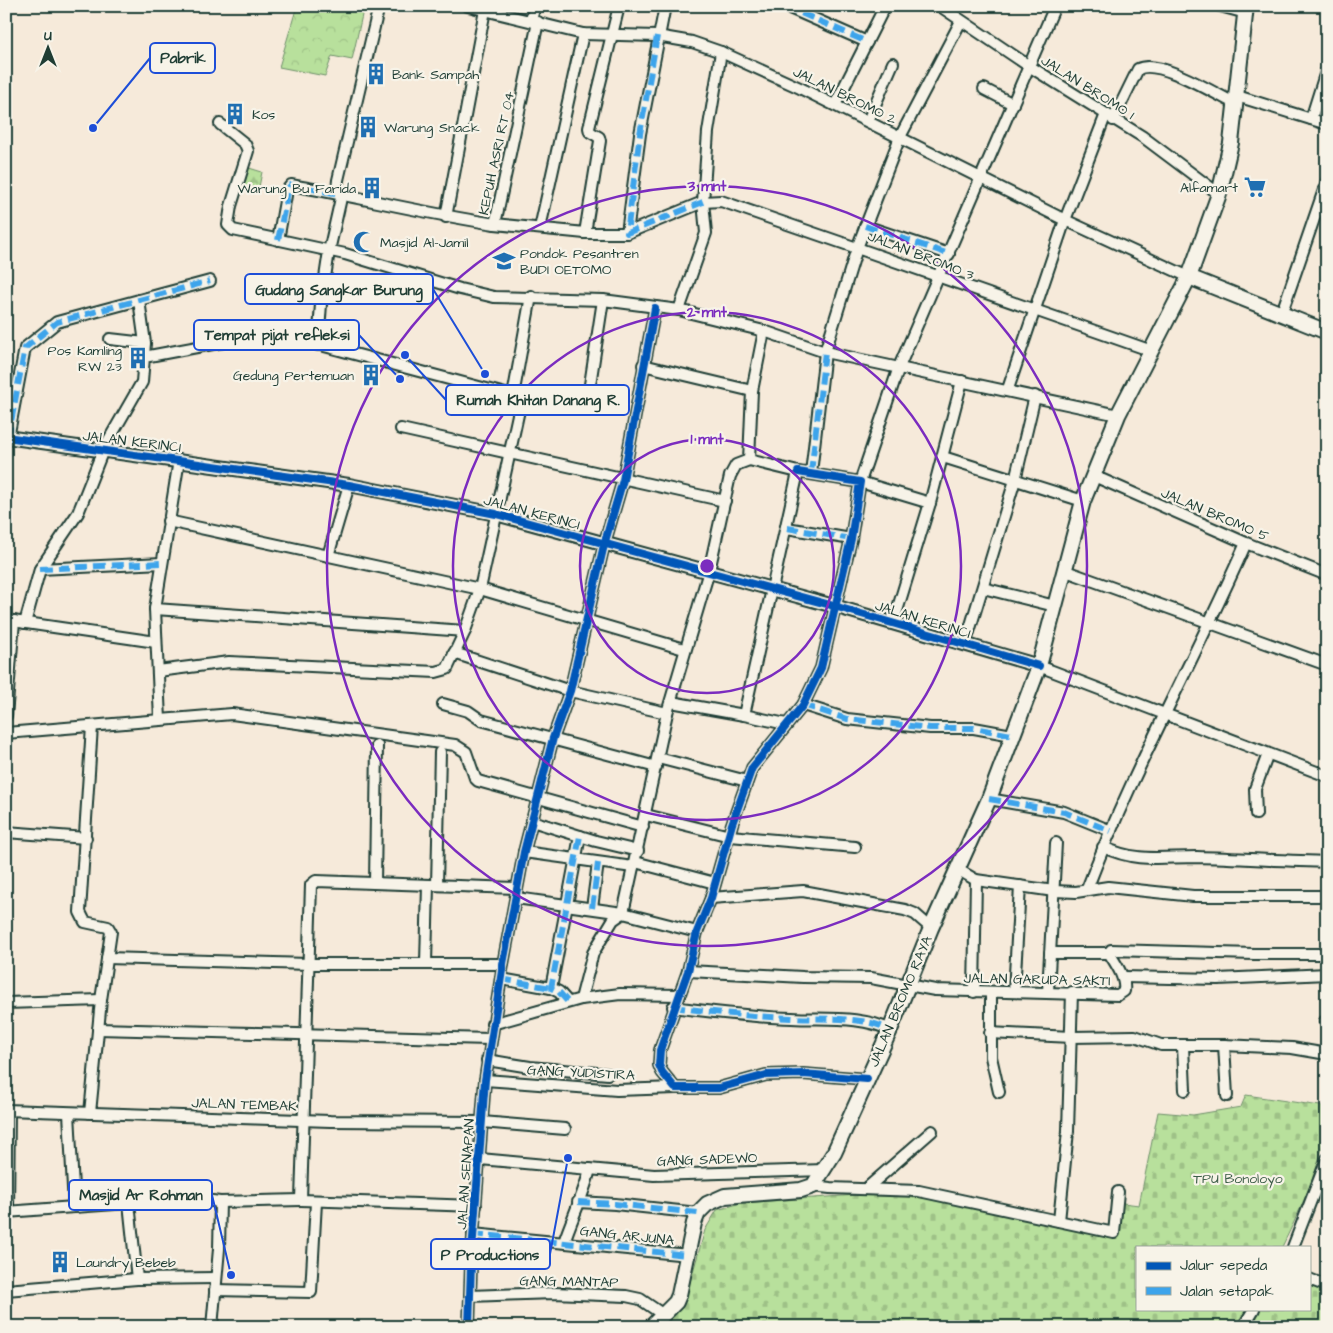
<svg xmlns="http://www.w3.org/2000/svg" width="1333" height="1333" font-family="'Architects Daughter',sans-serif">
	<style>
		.forest { fill: url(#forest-firs); stroke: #6c8e68 }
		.cemetery { fill: url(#cemetery-stones); stroke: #6c8e68 }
		.park { fill: url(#park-crowns); stroke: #6c8e68 }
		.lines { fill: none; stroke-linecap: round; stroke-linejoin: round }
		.minor-casing { stroke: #1f3d34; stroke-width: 14 }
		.tertiary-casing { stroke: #1f3d34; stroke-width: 16 }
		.secondary-casing { stroke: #1f3d34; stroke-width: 18 }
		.minor { stroke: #f7f3e8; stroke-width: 10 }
		.tertiary { stroke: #f7f3e8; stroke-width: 12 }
		.secondary { stroke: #f7f3e8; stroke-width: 14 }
		.quiet { stroke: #3da4eb; stroke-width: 6; stroke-dasharray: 12 6; stroke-linecap: butt }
		.cycleway-casing { stroke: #f7f3e8; stroke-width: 11 }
		.cycleway { stroke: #0057b8; stroke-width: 8 }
		.ring { fill: none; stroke: #7b2cbf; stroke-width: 2.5 }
		.labels { text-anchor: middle; stroke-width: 4.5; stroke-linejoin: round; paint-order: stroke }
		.poi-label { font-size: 14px; fill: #1f3d34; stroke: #f7f3e8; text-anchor: start }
		.street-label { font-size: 14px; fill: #1f3d34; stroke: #f7f3e8 }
		.park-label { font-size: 14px; fill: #3e5e49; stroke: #f7f3e8 }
		.centre { fill: #7b2cbf; stroke: #f7f3e8; stroke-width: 2.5 }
		.ring-label { font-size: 15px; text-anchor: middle; font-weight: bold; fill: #7b2cbf; stroke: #f7f3e8; stroke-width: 4.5; stroke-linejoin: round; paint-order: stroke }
		.leader { fill: none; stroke: #1d4ed8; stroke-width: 2 }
		.callout-dot { fill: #1d4ed8; stroke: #f7f3e8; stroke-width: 2 }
		.callout { fill: #f7f3e8; stroke: #1d4ed8; stroke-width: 2 }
		.callout-label { font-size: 15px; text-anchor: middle; font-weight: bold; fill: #1f3d34 }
	</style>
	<defs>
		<pattern id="forest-firs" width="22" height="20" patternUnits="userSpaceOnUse" patternTransform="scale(1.25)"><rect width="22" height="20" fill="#b8e09c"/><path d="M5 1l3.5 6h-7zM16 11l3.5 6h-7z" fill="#9ec187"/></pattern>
		<pattern id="cemetery-stones" width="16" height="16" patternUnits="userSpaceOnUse" patternTransform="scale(1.25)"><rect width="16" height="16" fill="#b8e09c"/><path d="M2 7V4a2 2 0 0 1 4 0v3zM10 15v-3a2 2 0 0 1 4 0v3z" fill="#9ec187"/></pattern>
		<pattern id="park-crowns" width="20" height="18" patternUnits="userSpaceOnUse" patternTransform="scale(1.25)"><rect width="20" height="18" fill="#b8e09c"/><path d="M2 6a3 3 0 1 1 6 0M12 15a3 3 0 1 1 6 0" fill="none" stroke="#9ec187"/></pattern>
	</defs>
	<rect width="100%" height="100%" fill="#f6eada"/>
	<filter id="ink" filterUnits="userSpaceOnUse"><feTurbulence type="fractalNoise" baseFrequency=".02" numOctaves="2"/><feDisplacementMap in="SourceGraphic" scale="10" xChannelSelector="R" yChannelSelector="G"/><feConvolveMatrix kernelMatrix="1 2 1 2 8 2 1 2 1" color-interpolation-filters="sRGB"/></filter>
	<g filter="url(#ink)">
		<polygon class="forest" points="246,167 262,172 258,192 238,189"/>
		<path class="cemetery" d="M1246 1095 1327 1107C1327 1157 1303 1203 1282 1247H1137V1309H1309V1285L1327 1291V1327H657L682 1305 686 1296 705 1230 717 1210 741 1203 886 1193 1000 1208 1116 1239 1123 1203 1139 1205 1158 1112 1193 1115 1241 1107Z"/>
		<polygon class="park" points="297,6 364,6 352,60 332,56 325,76 279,67"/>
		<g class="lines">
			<g class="minor-casing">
				<g id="minor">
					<polyline points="468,6 583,34 657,36 692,42 721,52 800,88 1065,220 1189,277"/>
					<polyline points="785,6 867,42"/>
					<polyline points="940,6 1029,66 1143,137 1219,194"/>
					<polyline points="1220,6 1246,13"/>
					<polyline points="531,20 535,6"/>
					<polyline points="961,21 900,137 857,248 1152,351"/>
					<polyline points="984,89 1013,104"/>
					<polyline points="1237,96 1327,124"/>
					<polyline points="835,105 885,6"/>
					<polyline points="1311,119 1327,68"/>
					<path d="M1113 120 1138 69C1159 58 1215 94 1236 104"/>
					<polyline points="868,121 893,63"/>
					<polyline points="220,124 245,144 248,151 231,206 228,225 233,230 345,254 460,289 494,297 603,300 679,310 706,233 703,202 708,132 721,52"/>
					<polyline points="446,217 485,10"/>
					<polyline points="495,224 585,233 627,233 703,202 721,201 857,248 825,352 811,473"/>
					<polyline points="865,226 949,254"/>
					<polyline points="540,228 583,34"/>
					<polyline points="585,233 600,141 599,137 590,132 589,128 619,6"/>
					<polyline points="627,233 640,134 665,6"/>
					<path d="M278 240 287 190 291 185C360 197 427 214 495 224L538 22"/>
					<polyline points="139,300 145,343 144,357"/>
					<polyline points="679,310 764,331 825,352 1118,415"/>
					<polyline points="1282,312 1327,181"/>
					<polyline points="110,339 145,343"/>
					<polyline points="318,345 321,304 329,251 341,198 337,188 338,180 379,6"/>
					<polyline points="643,365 752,391"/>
					<polyline points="1008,389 1065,220 1106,114"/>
					<polyline points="587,404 603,300"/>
					<polyline points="401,429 725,501"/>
					<polyline points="8,438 25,348 57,322 210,281"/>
					<polyline points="943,457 1083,501"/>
					<polyline points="749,460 798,472 744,715 786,724"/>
					<polyline points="798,472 860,482 851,539 821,668 803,705 752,768 732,824 711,898 697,932 688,971 660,1050 659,1065 662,1072 675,1088 719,1088 766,1075 803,1074 867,1079"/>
					<polyline points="1094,476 1246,543 1327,575"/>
					<polyline points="930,503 860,482 899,367 1055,6"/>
					<polyline points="168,521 480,589 684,649"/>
					<polyline points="787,528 851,539"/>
					<polyline points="328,556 349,485"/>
					<polyline points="40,569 162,563"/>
					<polyline points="1066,571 1327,665"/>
					<polyline points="983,588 1055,606"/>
					<polyline points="155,609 465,631"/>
					<polyline points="6,620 156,642"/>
					<polyline points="25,623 40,569 78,513 103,450 142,382 144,357 266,334 279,334 513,396"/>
					<polyline points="893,624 930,503 962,381"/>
					<polyline points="965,645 1015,480 1035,396"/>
					<polyline points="454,653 570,691 667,713"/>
					<polyline points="1039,666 1327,776"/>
					<polyline points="158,671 229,662 436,672 447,669 465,631 480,589 519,410 513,396 531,296"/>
					<polyline points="671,702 744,715"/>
					<polyline points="443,704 468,711 481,720 656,767"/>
					<polyline points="803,705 847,719 930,728 974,728 1012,735"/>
					<polyline points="6,716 14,621"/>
					<polyline points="160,720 155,609 179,460"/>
					<polyline points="6,733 232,714 455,745 466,752 475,778 478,781 643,827"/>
					<polyline points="658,758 747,781"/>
					<polyline points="989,799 1064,812 1111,831"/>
					<polyline points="1256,814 1255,789 1268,754"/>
					<polyline points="646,815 730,836 855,847"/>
					<polyline points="532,821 596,841 638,851"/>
					<polyline points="6,832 86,838"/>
					<path d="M1103 847C1138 863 1160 857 1197 857 1240 858 1283 861 1327 862"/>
					<polyline points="524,852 633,867"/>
					<polyline points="635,862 715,883"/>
					<polyline points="957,869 976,880 1054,891 1076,892 1108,887 1193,896 1327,896"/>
					<polyline points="375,883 377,745"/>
					<polyline points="437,885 440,752"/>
					<path d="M1087 889C1132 771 1195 659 1246 543"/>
					<polyline points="516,898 623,913 697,932"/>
					<polyline points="711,898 803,891 905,910 915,914 931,928"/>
					<polyline points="592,908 598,863"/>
					<polyline points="1050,953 1109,953"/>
					<polyline points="107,958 309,964 503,964"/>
					<polyline points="426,963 428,885"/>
					<path d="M688 971 803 977 871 978 935 990 1118 995 1124 991C1126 978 1116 964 1109 953L1111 950 1254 954H1327"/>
					<polyline points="1123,977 1218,979 1327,974"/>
					<polyline points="501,979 551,988"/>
					<polyline points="974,992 976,880"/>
					<polyline points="1014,992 1020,886"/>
					<polyline points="1048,992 1056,843"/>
					<polyline points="991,993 991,1057 999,1092"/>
					<polyline points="581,999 593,953 613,920 623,913 667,713 709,571 730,476 736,465 749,460 752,391 764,331"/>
					<polyline points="567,1001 559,992 551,988 580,836"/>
					<polyline points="6,1003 101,1000"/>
					<path d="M673 1007C713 1012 752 1017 792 1018 822 1020 862 1015 890 1030"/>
					<polyline points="1325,1021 1327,1021"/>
					<polyline points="492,1024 581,999 620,994 678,995"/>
					<polyline points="98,1029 490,1039"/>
					<polyline points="990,1033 1072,1037 1135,1036 1161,1045 1224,1045 1292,1048 1327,1054"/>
					<polyline points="1224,1045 1227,1096"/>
					<polyline points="1183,1046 1185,1090"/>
					<polyline points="487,1060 530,1067 608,1074"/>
					<polyline points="485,1080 617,1090 675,1088"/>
					<polyline points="6,1110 330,1121 482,1122 565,1129"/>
					<polyline points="69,1113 74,1207"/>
					<polyline points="90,1113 101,1000 111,932 108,927 85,922 80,912 92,726"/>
					<polyline points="480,1159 654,1175 825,1170"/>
					<polyline points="813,1186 830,1188 919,1191 1114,1233 1118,1192"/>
					<polyline points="867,1188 932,1131"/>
					<polyline points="190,1198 220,1202 219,1249 212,1327"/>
					<polyline points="220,1202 301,1200"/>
					<polyline points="578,1202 615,1204 698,1213"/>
					<polyline points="476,1206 301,1200 311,885 316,881 517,888"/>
					<polyline points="6,1212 129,1203 137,1279"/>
					<polyline points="8,1212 9,1110"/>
					<polyline points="1059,1221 1068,1131 1072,992"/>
					<polyline points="473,1234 688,1255"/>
					<path d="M564 1242C572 1218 584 1194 590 1169"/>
					<polyline points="1293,1247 1327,1159"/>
					<polyline points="1309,1279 1327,1286"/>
					<polyline points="6,1290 137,1279 215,1278"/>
					<polyline points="215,1290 311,1292 316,1202"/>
					<polyline points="470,1296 554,1293 626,1296 640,1299 662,1314"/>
					<polyline points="469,1327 471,1264 485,1080 503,964 524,852 553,738 570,691 604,545 623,480 655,308"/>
					<polyline points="1243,1327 1254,1309"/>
				</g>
			</g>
			<g class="tertiary-casing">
				<polyline id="tertiary" points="6,437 349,485 496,514 834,606 1039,666"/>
			</g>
			<g class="secondary-casing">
				<g id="secondary">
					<polyline points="1189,277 1327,332"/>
					<polyline points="651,1327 676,1302 679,1295 694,1223 698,1213 707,1204 725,1196 801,1190 813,1186 834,1153 890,1030 931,928 989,799 1039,666 1083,501 1118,415 1189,277 1219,194 1231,143 1246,6"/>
				</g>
			</g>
			<use href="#minor" class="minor"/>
			<use href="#tertiary" class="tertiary"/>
			<use href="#secondary" class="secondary"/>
			<g class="quiet">
				<polyline points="785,6 867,42"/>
				<polyline points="657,36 640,134 627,233 703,202"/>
				<polyline points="865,226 949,254"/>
				<polyline points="278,240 289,187 291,185 340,194"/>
				<polyline points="8,438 25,348 57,322 210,281"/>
				<polyline points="811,473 825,352"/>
				<polyline points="787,528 851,539"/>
				<polyline points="40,569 162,563"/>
				<polyline points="803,705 847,719 930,728 974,728 1012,735"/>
				<polyline points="989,799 1064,812 1111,831"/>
				<polyline points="592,908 598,863"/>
				<polyline points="501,979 551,988"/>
				<polyline points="567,1001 559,992 551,988 580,836"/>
				<path d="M673 1007C713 1012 752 1017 792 1018 822 1020 862 1015 890 1030"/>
				<polyline points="578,1202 615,1204 698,1213"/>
				<polyline points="473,1234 688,1255"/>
			</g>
			<g class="cycleway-casing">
				<g id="cycleway">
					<polyline points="6,437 349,485 496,514 834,606 1039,666"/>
					<polyline points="798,472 860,482 851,539 821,668 803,705 752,768 732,824 711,898 697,932 688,971 660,1050 659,1065 662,1072 675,1088 719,1088 766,1075 803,1074 867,1079"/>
					<polyline points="469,1327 471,1264 485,1080 503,964 524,852 553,738 570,691 604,545 623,480 655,308"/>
				</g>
			</g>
			<use href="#cycleway" class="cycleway"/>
		</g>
	</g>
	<g class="ring">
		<circle cx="707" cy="566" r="127"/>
		<circle cx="707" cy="566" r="254"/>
		<circle cx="707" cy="566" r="380"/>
	</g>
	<defs>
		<g id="building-bare" transform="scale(1.725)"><path d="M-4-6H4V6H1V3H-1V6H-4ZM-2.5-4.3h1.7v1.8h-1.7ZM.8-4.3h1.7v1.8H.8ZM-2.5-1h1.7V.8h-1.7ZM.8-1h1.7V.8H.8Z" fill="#1f6fb2" stroke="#f7f3e8" stroke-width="2.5" paint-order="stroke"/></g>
		<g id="supermarket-bare" transform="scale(1.725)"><path d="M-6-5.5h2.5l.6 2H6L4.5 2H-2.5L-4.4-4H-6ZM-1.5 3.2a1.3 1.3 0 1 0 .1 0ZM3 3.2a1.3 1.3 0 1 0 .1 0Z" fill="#1f6fb2" stroke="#f7f3e8" stroke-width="2.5" paint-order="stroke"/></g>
		<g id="mosque-bare" transform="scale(1.725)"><path d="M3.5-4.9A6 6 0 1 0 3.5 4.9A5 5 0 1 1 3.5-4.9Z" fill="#1f6fb2" stroke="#f7f3e8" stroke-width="2.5" paint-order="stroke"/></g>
		<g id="school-bare" transform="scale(1.725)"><path d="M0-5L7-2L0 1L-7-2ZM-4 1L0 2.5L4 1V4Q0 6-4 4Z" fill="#1f6fb2" stroke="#f7f3e8" stroke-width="2.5" paint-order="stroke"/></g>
	</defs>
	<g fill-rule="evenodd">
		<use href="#building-bare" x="376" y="74"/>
		<use href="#building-bare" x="235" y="114"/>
		<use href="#building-bare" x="368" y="127"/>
		<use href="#supermarket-bare" x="1255" y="187"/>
		<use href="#building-bare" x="372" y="188"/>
		<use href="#mosque-bare" x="364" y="242"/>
		<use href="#school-bare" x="504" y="261"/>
		<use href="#building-bare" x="138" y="358"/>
		<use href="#building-bare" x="371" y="375"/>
		<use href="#building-bare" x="60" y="1262"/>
	</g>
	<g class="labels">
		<g class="poi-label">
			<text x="392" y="79">Bank Sampah</text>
			<text x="252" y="119">Kos</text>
			<text x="384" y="132">Warung Snack</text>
			<text x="1238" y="192" text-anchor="end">Alfamart</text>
			<text x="356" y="193" text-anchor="end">Warung Bu Farida</text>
			<text x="380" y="247">Masjid Al-Jamil</text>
			<text x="520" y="258">Pondok Pesantren<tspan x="520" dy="16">BUDI OETOMO</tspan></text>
			<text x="122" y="355" text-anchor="end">Pos Kamling<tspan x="122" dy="16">RW 23</tspan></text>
			<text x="354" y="380" text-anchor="end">Gedung Pertemuan</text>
			<text x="76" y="1267">Laundry Bebeb</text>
		</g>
		<g class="street-label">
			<text transform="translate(1088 87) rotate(32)" y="5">JALAN BROMO 1</text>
			<text transform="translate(845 95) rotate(26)" y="5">JALAN BROMO 2</text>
			<text transform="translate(496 153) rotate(-78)" y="5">KEPUH ASRI RT 04</text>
			<text transform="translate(921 255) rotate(21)" y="5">JALAN BROMO 3</text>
			<text transform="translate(132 441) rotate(7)" y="5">JALAN KERINCI</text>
			<text transform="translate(532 512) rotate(15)" y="5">JALAN KERINCI</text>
			<text transform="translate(1215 514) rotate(23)" y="5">JALAN BROMO 5</text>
			<text transform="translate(923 619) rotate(17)" y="5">JALAN KERINCI</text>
			<text transform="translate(1037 979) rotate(1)" y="5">JALAN GARUDA SAKTI</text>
			<text transform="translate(900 1001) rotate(-67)" y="5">JALAN BROMO RAYA</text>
			<text transform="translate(581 1072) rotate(3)" y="5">GANG YUDISTIRA</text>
			<text transform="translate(244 1104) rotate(2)" y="5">JALAN TEMBAK</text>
			<text transform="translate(707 1159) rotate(-2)" y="5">GANG SADEWO</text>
			<text transform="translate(465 1174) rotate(-86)" y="5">JALAN SENAPAN</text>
			<text transform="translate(627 1235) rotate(6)" y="5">GANG ARJUNA</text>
			<text transform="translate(569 1281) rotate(1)" y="5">GANG MANTAP</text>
		</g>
		<g class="park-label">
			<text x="1238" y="1183">TPU Bonoloyo</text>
		</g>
	</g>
	<circle cx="707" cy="566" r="8" class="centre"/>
	<g class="ring-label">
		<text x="707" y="191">3 mnt</text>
		<text x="707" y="317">2 mnt</text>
		<text x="707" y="444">1 mnt</text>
	</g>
	<path class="leader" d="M93 128L150 58M485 374L433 289M400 379L359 335M405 355L446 400M231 1275L212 1195M568 1158L550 1254"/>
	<g class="callout-dot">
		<circle cx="93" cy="128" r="5"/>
		<circle cx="485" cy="374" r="5"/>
		<circle cx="400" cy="379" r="5"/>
		<circle cx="405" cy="355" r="5"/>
		<circle cx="231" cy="1275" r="5"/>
		<circle cx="568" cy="1158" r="5"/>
	</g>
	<g class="callout">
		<rect x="150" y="43" width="65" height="30" rx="5"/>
		<rect x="245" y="274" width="188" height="30" rx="5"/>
		<rect x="194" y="320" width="165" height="30" rx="5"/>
		<rect x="446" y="385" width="183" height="30" rx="5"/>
		<rect x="69" y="1180" width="143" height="30" rx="5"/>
		<rect x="431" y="1239" width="119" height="30" rx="5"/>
	</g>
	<g class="callout-label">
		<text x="183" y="63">Pabrik</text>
		<text x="339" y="295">Gudang Sangkar Burung</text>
		<text x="277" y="340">Tempat pijat refleksi</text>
		<text x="538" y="405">Rumah Khitan Danang R.</text>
		<text x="141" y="1200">Masjid Ar Rohman</text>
		<text x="490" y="1260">P Productions</text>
	</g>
	<rect width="1333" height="1333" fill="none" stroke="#f7f3e8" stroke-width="25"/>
	<rect x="12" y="12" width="1308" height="1308" fill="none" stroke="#1f3d34" stroke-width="2" filter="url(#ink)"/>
	<rect x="1136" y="1246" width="175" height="65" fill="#f7f3e8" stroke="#a1aaa0"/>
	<rect x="1146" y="1262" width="25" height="8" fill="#0057b8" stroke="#a1aaa0"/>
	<text x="1180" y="1270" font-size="15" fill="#1f3d34">Jalur sepeda</text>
	<rect x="1146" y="1287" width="25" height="8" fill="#3da4eb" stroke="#a1aaa0"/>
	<text x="1180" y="1296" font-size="15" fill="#1f3d34">Jalan setapak</text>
	<g transform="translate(48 48)" stroke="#f7f3e8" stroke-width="4" paint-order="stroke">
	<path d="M0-4L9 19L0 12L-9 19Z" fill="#1f3d34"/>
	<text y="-8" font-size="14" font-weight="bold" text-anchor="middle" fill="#1f3d34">U</text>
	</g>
</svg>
